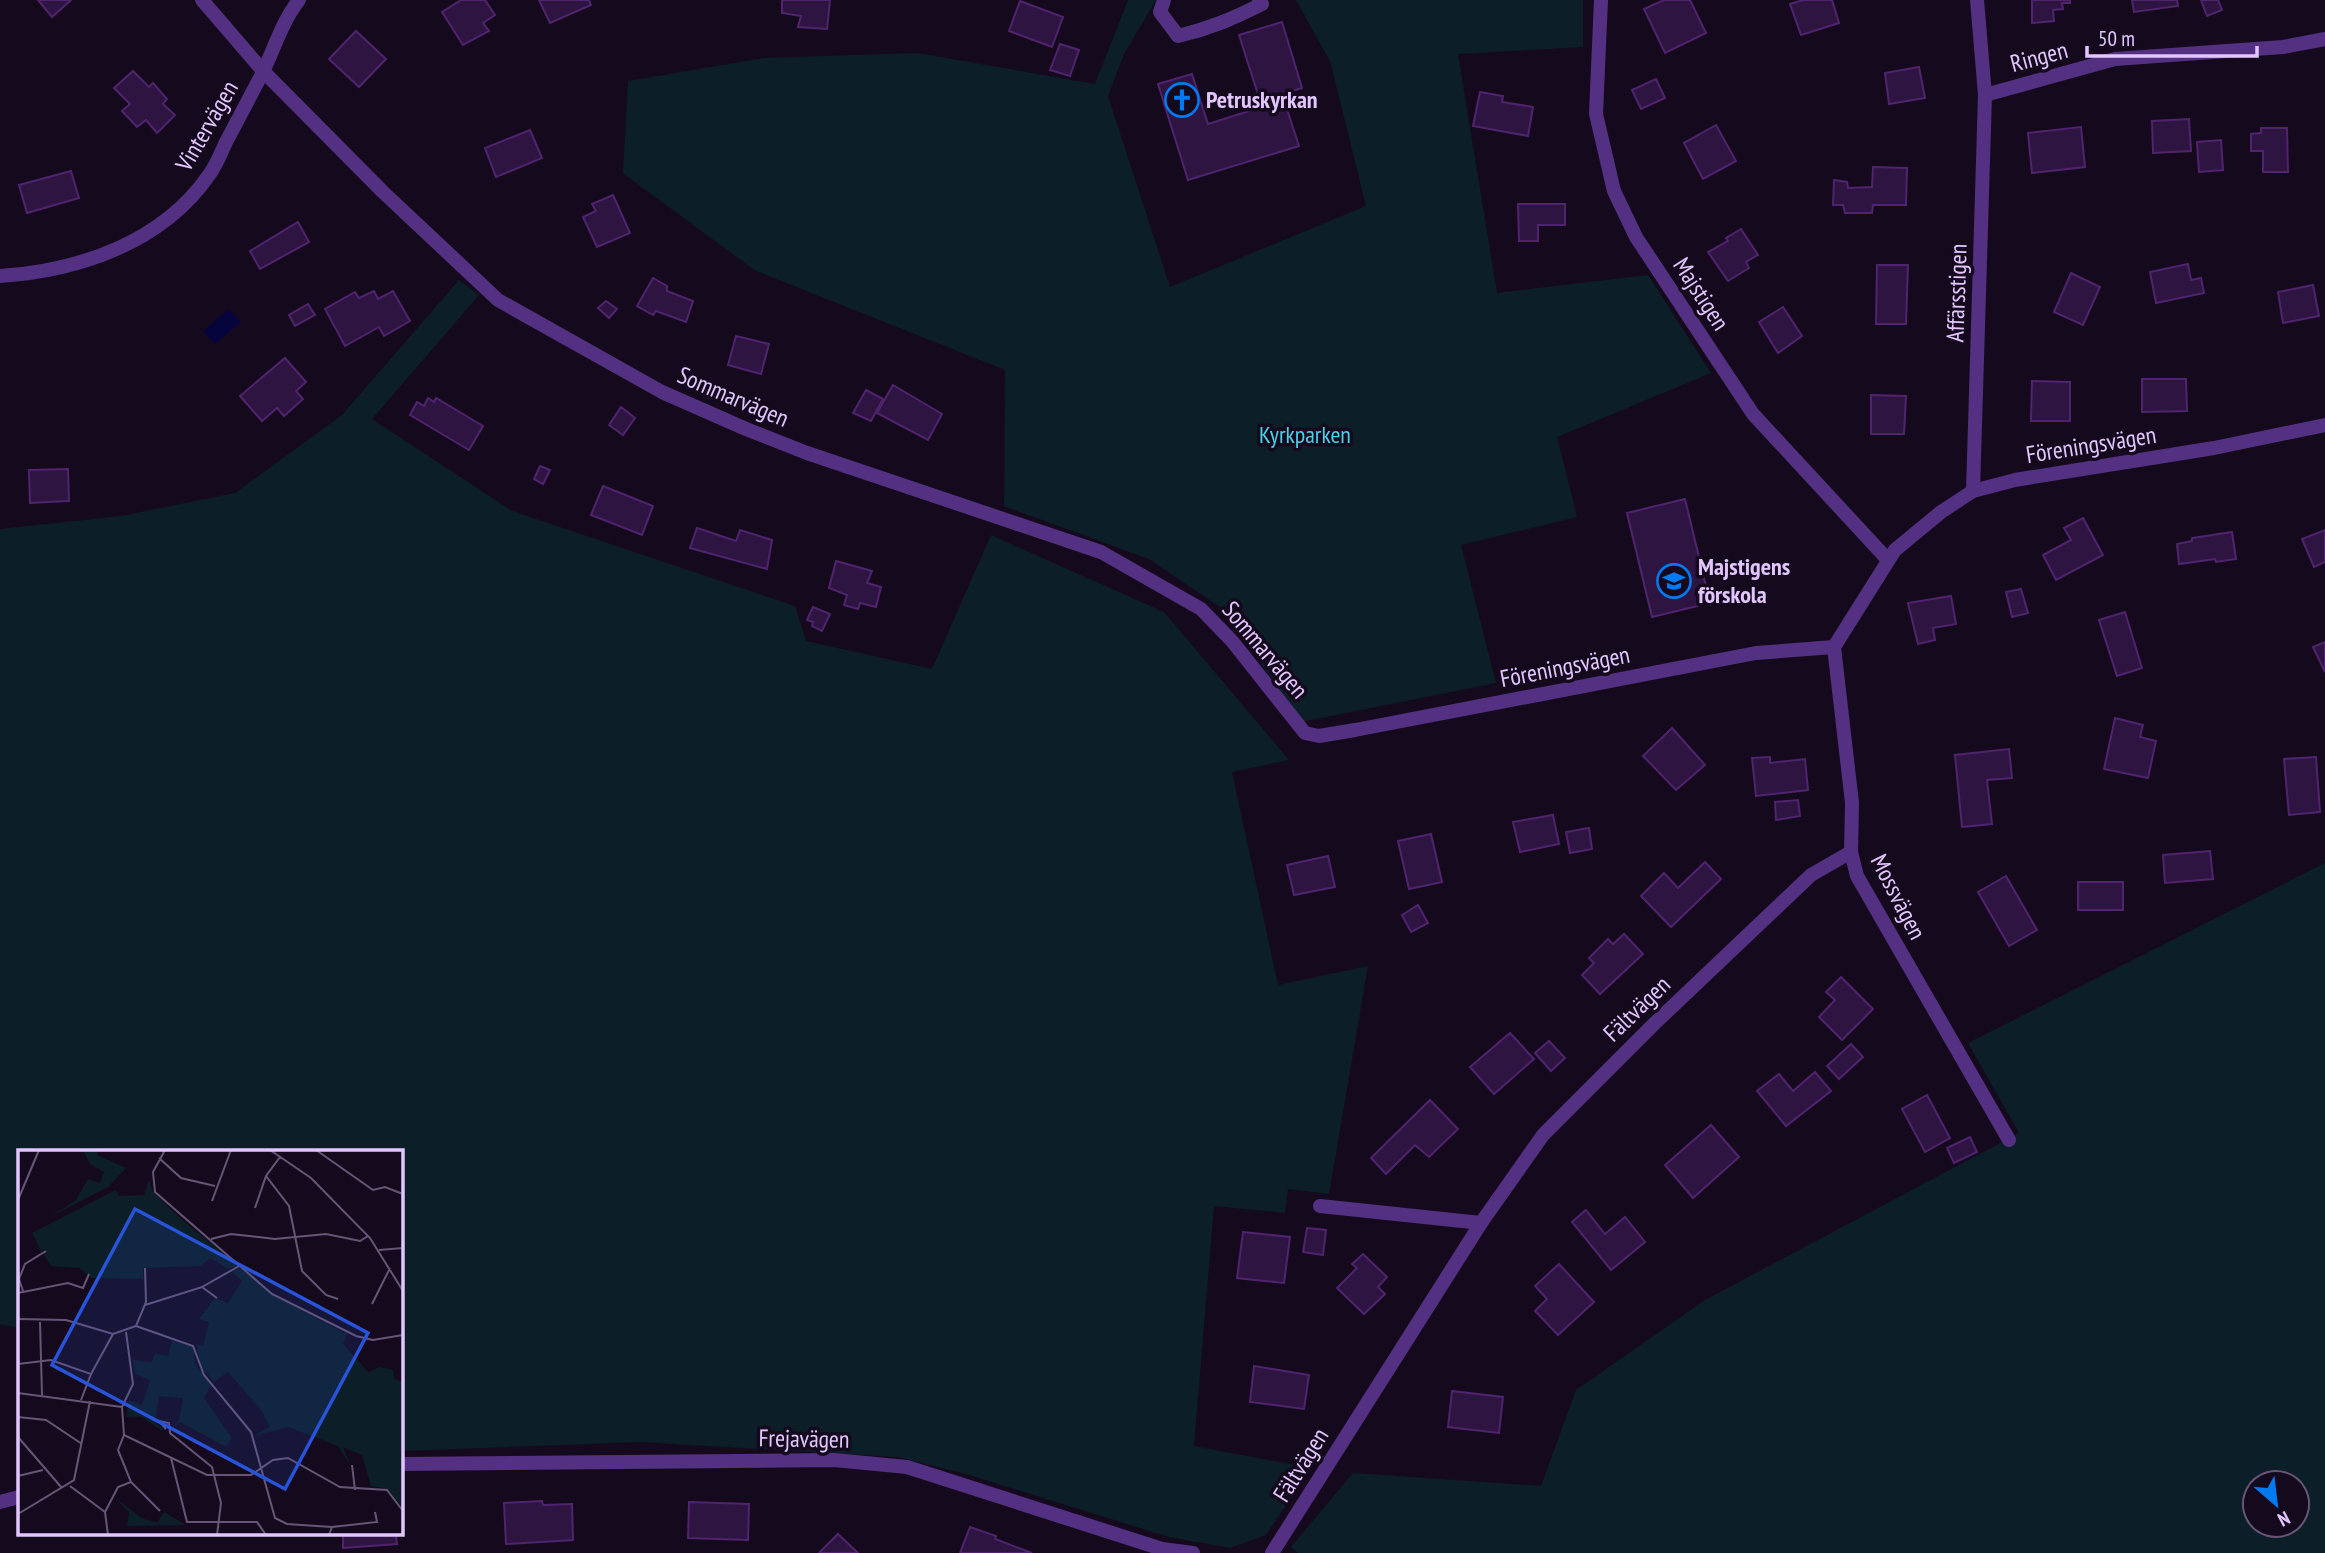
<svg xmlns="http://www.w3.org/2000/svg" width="2325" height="1553" font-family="'PT Sans Narrow',sans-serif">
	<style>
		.green { fill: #0c1e28; fill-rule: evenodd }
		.water { fill: #06043c }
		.building { fill: #2e1440; stroke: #50236f; stroke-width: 2 }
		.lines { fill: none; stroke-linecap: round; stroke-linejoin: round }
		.minor { stroke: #533081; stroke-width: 14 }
		.labels { text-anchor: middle; stroke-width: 7; stroke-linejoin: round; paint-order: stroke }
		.street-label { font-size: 24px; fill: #e3c6ff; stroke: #150a1d }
		.poi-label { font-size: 24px; font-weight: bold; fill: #e3c6ff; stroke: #150a1d; text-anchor: start }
		.park-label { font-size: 24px; fill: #47d2ea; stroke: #150a1d }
		.inset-road { fill: none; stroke: #675577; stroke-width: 2 }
		.view { fill: #2754da; fill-opacity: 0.15; stroke: #2754da; stroke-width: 3.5 }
		.inset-edge { fill: none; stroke: #e3c6ff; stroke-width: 3.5 }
	</style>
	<rect width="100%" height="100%" fill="#150a1d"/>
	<g class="green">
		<polygon points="1128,0 1156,0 1124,54 1108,96 1170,287 1366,206 1330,61 1296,0 1583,0 1583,47 1458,54 1497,293 1648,275 1711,373 1557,437 1577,517 1461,545 1496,683 1301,722 1223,609 1149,559 1004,506 1005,370 754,270 623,173 628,81 764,58 918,53 1095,84"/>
		<polygon points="459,280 479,295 372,419 512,511 795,606 806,641 932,669 991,535 1164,612 1289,760 1232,772 1278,985 1368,966 1329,1194 1288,1189 1285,1213 1214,1206 1194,1446 1311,1468 1266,1535 1230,1548 1169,1537 966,1474 898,1457 640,1442 401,1451 401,1152 19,1152 19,1328 0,1324 0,529 121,516 235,493 342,415"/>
		<path d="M2325 863V1553H1298L1291 1547 1353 1473 1541 1486 1576 1390 1705 1300 2019 1133 1968 1043ZM2255 1483H2297V1525H2255Z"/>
	</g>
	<polygon class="water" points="229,309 241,322 215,344 203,331"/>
	<g class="building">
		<polygon points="38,0 71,0 52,17"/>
		<polygon points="461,0 485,0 495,15 483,23 489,31 463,45 442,12"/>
		<polygon points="539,0 589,0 591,5 550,23"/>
		<polygon points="782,0 830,0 827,29 798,27 801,16 782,13"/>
		<polygon points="1664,0 1690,0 1706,33 1665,53 1644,9"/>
		<polygon points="1803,0 1832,0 1839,23 1801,35 1790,4"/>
		<polygon points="2032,0 2070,0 2070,3 2062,3 2063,9 2053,10 2054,21 2032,23"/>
		<polygon points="2132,0 2177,0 2178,6 2134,12"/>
		<polygon points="2201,0 2218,0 2222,10 2207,16"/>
		<polygon points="1020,1 1063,17 1052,47 1009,31"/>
		<polygon points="1282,22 1302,88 1282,94 1299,146 1188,180 1158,84 1192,74 1208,124 1262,107 1239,35"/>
		<polygon points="356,31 386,59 359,87 329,59"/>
		<polygon points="1060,44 1079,50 1070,76 1050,70"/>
		<polygon points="1919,67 1925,98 1889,104 1885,73"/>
		<polygon points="133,71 149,87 153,83 167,99 163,104 175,115 157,133 146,120 137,127 122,111 130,104 114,88"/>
		<polygon points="1656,79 1665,98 1641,109 1632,90"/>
		<polygon points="1480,92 1503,96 1502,102 1533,107 1528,136 1473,126"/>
		<polygon points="2189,119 2191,151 2153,153 2152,121"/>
		<polygon points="1716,125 1736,161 1703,179 1684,143"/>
		<polygon points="2081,127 2085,167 2032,173 2028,133"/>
		<polygon points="2261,128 2287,128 2288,172 2263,172 2263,151 2251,151 2251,134 2261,133"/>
		<polygon points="530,130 542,158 496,177 485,148"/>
		<polygon points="2221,140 2223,170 2199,172 2197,142"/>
		<polygon points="1873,167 1907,168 1906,205 1873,205 1872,213 1845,213 1843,205 1833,205 1834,180 1847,182 1848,188 1872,187"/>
		<polygon points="71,171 79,198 27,213 19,185"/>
		<polygon points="613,195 630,233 597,247 583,217 596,211 592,204"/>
		<polygon points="1518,204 1565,204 1565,225 1538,225 1538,241 1519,241"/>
		<polygon points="298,222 309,242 260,269 250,251"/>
		<polygon points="1741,229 1758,255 1746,262 1749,268 1728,281 1708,252 1728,241 1726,238"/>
		<polygon points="2188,264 2191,280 2201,278 2204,293 2156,303 2150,272"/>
		<polygon points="1877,265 1908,265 1906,324 1876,324"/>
		<polygon points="2071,273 2100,287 2083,325 2054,312"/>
		<polygon points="653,278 667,286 667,291 693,301 686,322 656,311 653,315 637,306"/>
		<polygon points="2313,285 2319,316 2283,323 2278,292"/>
		<polygon points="374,291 378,299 393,291 410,321 384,336 379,327 345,346 325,309 355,292 359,298"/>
		<polygon points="606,301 617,309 609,318 598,308"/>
		<polygon points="308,304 315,315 295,326 289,315"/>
		<polygon points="1783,307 1802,336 1778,353 1759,322"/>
		<polygon points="736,336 769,344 761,374 728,365"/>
		<polygon points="285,358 306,382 296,391 303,399 284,416 277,408 262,421 240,396"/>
		<polygon points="2142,379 2186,379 2187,411 2142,412"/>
		<polygon points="2032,381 2070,382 2070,421 2031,421"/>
		<polygon points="893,385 942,414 928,440 877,413"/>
		<polygon points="866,390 883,399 871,421 853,413"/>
		<polygon points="1871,395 1906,396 1904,434 1871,434"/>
		<polygon points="428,398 434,402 436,398 483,426 469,450 410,415 417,402 424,406"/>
		<polygon points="621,407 635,418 623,435 609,425"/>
		<polygon points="540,466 550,470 543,484 534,479"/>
		<polygon points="68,469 69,501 30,503 29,470"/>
		<polygon points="603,486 653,506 642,535 591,515"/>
		<polygon points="1685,499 1710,603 1652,617 1627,513"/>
		<polygon points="2083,518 2103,555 2056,580 2043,555 2071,540 2064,528"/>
		<polygon points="697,528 736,541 740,530 772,540 767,569 690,548"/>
		<polygon points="2325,530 2325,562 2314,567 2302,539"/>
		<polygon points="2232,532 2236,559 2216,562 2215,559 2179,564 2177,544 2192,541 2192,538"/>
		<polygon points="836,561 872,571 867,583 881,587 876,607 860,603 858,609 844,605 847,595 829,588"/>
		<polygon points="2021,589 2028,613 2012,617 2006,592"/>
		<polygon points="1951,596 1956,624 1933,628 1935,640 1918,644 1908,603"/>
		<polygon points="813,607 830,614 822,631 812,626 813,622 807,620"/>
		<polygon points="2125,612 2142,668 2117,676 2099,620"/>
		<polygon points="2325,642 2325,672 2313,647"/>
		<polygon points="2115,718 2143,725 2140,737 2156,741 2148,778 2104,769"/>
		<polygon points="1672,728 1705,765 1676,790 1643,756"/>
		<polygon points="2009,749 2012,778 1987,780 1992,824 1962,827 1955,755"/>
		<polygon points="1770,757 1770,763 1805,759 1808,790 1756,796 1752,758"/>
		<polygon points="2316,757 2320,812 2289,815 2284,759"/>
		<polygon points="1798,800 1800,816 1776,820 1775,802"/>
		<polygon points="1553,815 1559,844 1520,852 1513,822"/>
		<polygon points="1589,828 1592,849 1570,853 1566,832"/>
		<polygon points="1431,834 1442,882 1409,889 1398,841"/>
		<polygon points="2210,851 2213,879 2165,883 2163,855"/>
		<polygon points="1328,856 1335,887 1294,895 1287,865"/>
		<polygon points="1705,862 1721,879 1671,927 1641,896 1664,873 1678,888"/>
		<polygon points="2006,876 2037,930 2009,946 1978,892"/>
		<rect x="2078" y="882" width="45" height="28"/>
		<polygon points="1418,905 1428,923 1411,932 1402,915"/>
		<polygon points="1624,934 1643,954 1600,994 1582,975 1594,963 1589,958 1608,939 1613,944"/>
		<polygon points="1841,977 1873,1009 1842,1040 1819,1017 1835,1000 1826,992"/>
		<polygon points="1510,1033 1534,1059 1494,1094 1470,1067"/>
		<polygon points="1549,1041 1565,1058 1551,1071 1535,1053"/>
		<polygon points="1851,1044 1863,1057 1839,1079 1827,1066"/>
		<polygon points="1815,1072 1831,1091 1786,1126 1757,1091 1779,1074 1793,1091"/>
		<polygon points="1927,1095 1950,1138 1925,1152 1902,1109"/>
		<polygon points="1430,1100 1458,1129 1429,1157 1415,1145 1386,1174 1371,1158"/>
		<polygon points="1711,1125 1739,1157 1693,1198 1665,1165"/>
		<polygon points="1970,1137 1977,1152 1954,1163 1947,1148"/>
		<polygon points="1586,1210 1605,1234 1625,1217 1645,1242 1611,1270 1572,1222"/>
		<polygon points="1307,1228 1326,1230 1323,1255 1303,1252"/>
		<polygon points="1243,1232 1290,1237 1284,1283 1237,1278"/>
		<polygon points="1363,1254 1387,1277 1378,1287 1385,1294 1364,1314 1337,1288 1357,1268 1352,1264"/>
		<polygon points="1559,1264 1594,1302 1558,1335 1535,1311 1547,1299 1535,1286"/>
		<polygon points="1254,1366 1309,1375 1304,1409 1250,1402"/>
		<polygon points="1452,1391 1503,1397 1499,1433 1448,1427"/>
		<polygon points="542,1501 543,1505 572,1504 573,1540 506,1544 504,1503"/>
		<polygon points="689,1502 749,1504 748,1540 688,1538"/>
		<polygon points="970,1527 996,1536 995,1539 1032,1553 960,1553"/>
		<polygon points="343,1534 396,1534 397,1544 343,1548"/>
		<polygon points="838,1534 858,1553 819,1553"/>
	</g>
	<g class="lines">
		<g class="minor">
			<polyline points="202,0 263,71 383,192 498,300 662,392 746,429 807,453 1101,552 1201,609 1232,641 1305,733 1319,736 1355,730 1756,653 1834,647"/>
			<path d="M1164 0 1160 12 1178 36C1209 29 1234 18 1262 4L1259 0"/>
			<polyline points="1601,0 1596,114 1614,191 1636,237 1753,414 1888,560"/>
			<polyline points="1977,0 1985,95 2115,59 2283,47 2325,39"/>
			<path d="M0 276C78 271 162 243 209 175 216 166 221 153 226 142 238 120 249 98 261 76 274 50 281 23 299 0"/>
			<polyline points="1973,491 1985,95"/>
			<polyline points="1834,647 1895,550 1941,512 1973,491 2015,480 2214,448 2325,425"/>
			<polyline points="1834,647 1852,803 1851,852 1857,876 2009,1140"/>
			<polyline points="1320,1206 1481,1223 1543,1135 1655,1023 1811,875 1851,852"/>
			<polyline points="401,1464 834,1460 907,1467 1162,1549 1193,1553"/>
			<polyline points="0,1502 19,1497"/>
			<polyline points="1272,1553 1481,1223"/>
		</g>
	</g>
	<defs>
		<g id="church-ring" transform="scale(1.75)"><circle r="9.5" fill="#150a1d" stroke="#0079f1" stroke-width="1.5"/><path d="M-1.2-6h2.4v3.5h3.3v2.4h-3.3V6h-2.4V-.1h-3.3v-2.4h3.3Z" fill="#0079f1"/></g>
		<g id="school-ring" transform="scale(1.75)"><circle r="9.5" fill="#150a1d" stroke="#0079f1" stroke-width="1.5"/><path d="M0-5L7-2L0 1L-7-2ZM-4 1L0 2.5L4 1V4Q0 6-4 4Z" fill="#0079f1"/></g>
	</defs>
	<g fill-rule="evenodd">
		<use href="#church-ring" x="1182" y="100"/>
		<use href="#school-ring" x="1674" y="581"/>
	</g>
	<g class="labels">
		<g class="street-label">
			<text transform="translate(2039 57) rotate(-15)" y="8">Ringen</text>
			<text transform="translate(207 126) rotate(-60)" y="8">Vintervägen</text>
			<text transform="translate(1957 293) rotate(-88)" y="8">Affärsstigen</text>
			<text transform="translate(1701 294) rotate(57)" y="8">Majstigen</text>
			<text transform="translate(733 397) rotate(23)" y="8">Sommarvägen</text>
			<text transform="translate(2091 445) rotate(-9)" y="8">Föreningsvägen</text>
			<text transform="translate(1265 650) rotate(50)" y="8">Sommarvägen</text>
			<text transform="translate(1565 667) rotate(-11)" y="8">Föreningsvägen</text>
			<text transform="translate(1898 897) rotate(63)" y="8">Mossvägen</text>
			<text transform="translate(1637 1009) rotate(-44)" y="8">Fältvägen</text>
			<text transform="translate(804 1439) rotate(1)" y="8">Frejavägen</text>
			<text transform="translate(1301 1465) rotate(-58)" y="8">Fältvägen</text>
		</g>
		<g class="poi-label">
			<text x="1206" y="108">Petruskyrkan</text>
			<text x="1698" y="575">Majstigens<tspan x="1698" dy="28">förskola</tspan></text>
		</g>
		<g class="park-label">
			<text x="1305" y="443">Kyrkparken</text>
		</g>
	</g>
	<g transform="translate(18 1150)">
		<rect width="385" height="385" fill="#150a1d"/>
		<path d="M65 0H80L79 5 108 18 90 37 34 66 58 50 70 29 82 33 86 22 72 14ZM131 30 135 42 164 70 220 115 210 119 192 108 183 116 125 118V129L74 128 61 118 33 116 25 103 28 99 23 101 14 83 98 40 101 46 126 45ZM222 118 255 145 329 184 325 194 350 222 362 217 375 220 376 228 385 232V358L370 339 353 336 344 305 325 297 332 315 320 296 270 277 236 286 252 277 243 260 210 222 196 232 183 216 178 194 185 196 191 172 181 169 197 148 210 153 224 131 214 122ZM154 191 175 197 177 213 193 235 186 248 214 288 208 297 162 272 151 281 161 270 165 248 141 246 137 273 147 279 144 281 124 267H108L111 250 124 255 132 230 117 224 115 210 134 212 137 203 150 206ZM97 348 124 368 139 373 146 362 168 375 109 376 111 362Z" fill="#0c1e28"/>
		<path class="inset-road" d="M147 0 135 22 137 42 254 144 338 186 355 190 385 185M252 0 293 28 352 88 385 141M298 0 355 40 367 37 385 44M141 8 163 28 197 36M248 26 271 56 284 121 308 145 320 149M0 50 21 0M194 51 213 0M237 58 248 26 262 7M193 89 213 84 257 89 308 84 342 91 350 86M361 100 385 98M184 137 223 115M5 141 1 129 7 114 28 101M0 143 50 133 65 138 71 124M354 154 372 118M127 155 184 137 199 148M0 169 48 170 95 184 118 176M22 172 24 245M118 176 175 196 186 225 233 282 257 368 269 374 314 377M118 176 128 152 127 118M0 214 33 210 73 224 63 250M73 224 95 184M0 243 104 257M104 257 106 285 189 325H233L255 310 270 308 322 337 369 340 385 361M104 257 115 234 108 182M0 267 28 270 64 294M148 279 141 271 151 273 152 283 194 317 203 353 199 385M106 285 100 300 113 332 142 361M0 287 44 338M153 308 169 372H239L248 385M334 315 337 340M0 326 25 320M52 336 87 362 90 385M87 362 100 337 113 332M0 364 56 330 72 251M311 385 314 377 359 372 357 362"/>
		<path class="view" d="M117 59 350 183 267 339 34 215Z"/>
		<rect width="385" height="385" class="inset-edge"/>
	</g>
	<g transform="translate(2276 1504) rotate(152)"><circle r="33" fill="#150a1d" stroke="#675577" stroke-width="2"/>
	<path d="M0-5L12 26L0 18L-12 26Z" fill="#0079f1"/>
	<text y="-10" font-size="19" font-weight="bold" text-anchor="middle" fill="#e3c6ff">N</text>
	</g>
	<path d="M2087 46v10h170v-10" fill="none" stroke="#e3c6ff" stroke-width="3.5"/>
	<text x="2098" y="46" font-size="21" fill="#e3c6ff" stroke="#150a1d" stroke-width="5" paint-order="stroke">50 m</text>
</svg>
